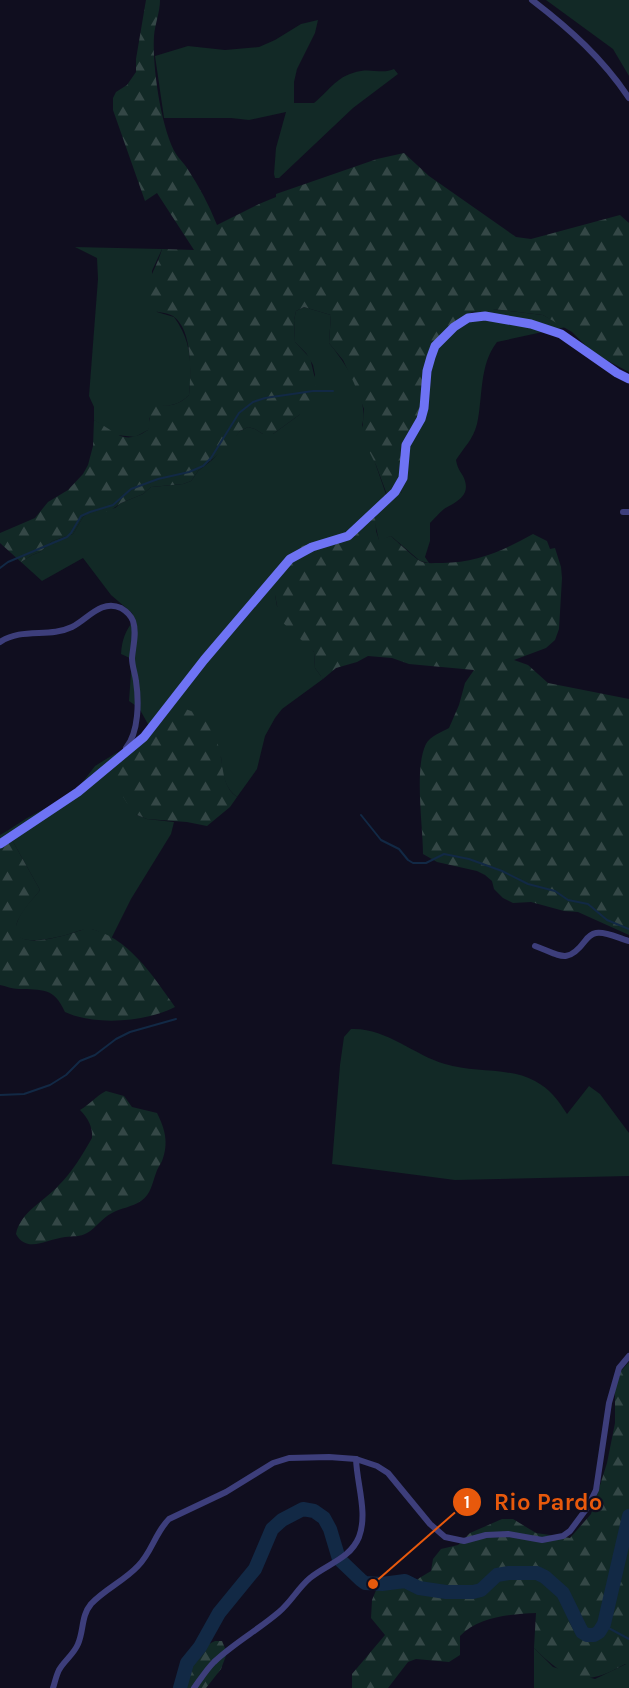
<svg xmlns="http://www.w3.org/2000/svg" width="629" height="1688" font-family="Karla,sans-serif">
	<style>
		.green { fill: #122926 }
		.forest { fill: url(#forest-firs) }
		.lines { fill: none; stroke-linecap: round; stroke-linejoin: round }
		.stream { stroke: #122945; stroke-width: 2 }
		.river { stroke: #122945; stroke-width: 14 }
		.street { stroke: #3d3e7b; stroke-width: 6 }
		.secondary { stroke: #6e73f4; stroke-width: 9 }
		.leader { fill: none; stroke: #e8590c; stroke-width: 2 }
		.callout-dot { fill: #e8590c; stroke: #100e1f; stroke-width: 2 }
		.mark-label { font-size: 18px; text-anchor: middle; font-weight: bold; fill: #fff }
		.callout-label { font-size: 24px; text-anchor: middle; font-weight: bold; fill: #e8590c; stroke: #100e1f; stroke-width: 4.5; stroke-linejoin: round; paint-order: stroke }
	</style>
	<defs>
		<pattern id="forest-firs" width="22" height="20" patternUnits="userSpaceOnUse" patternTransform="scale(1.5)"><rect width="22" height="20" fill="#122926"/><path d="M5 1l3.5 6h-7zM16 11l3.5 6h-7z" fill="#344746"/></pattern>
	</defs>
	<rect width="100%" height="100%" fill="#100e1f"/>
	<g class="green">
		<polygon points="546,0 629,0 629,76 613,49"/>
		<path d="M318 20 315 33 297 69 294 82V103H314C331 89 337 75 361 71 372 69 384 74 394 69L398 74 353 108 279 178H275L274 174 276 148 286 112 249 120 231 118H164L155 56 188 46 225 50 259 47 275 40 301 24Z"/>
		<path d="M75 247 162 249 152 271V278L149 284 157 312 174 317C192 341 192 366 189 395 179 405 170 407 156 405L149 419 150 426 148 430 135 437 116 435 94 420V407L89 396 98 279 97 258Z"/>
		<path d="M304 307 331 315 329 343C345 362 370 400 362 425L388 500 402 494 400 484 433 349 464 317 482 309H493L543 315 566 327 497 342C479 365 483 396 477 424 473 440 464 447 456 460 458 472 463 473 465 481 470 497 454 503 444 509 439 513 435 518 430 523V541L425 557 429 563 420 561 391 536 379 541 375 523 275 595 277 606 314 652 315 668 323 679 282 709 275 718 265 736 257 769 237 797C224 788 222 772 221 757L149 726 139 708 129 701 132 659 121 654C122 640 125 631 134 620L132 613 111 595 83 558 42 581 21 562 32 555 40 552 52 541 73 534 83 517 89 512 115 508 121 503 143 494 151 487 183 484 191 481 198 471 212 460 240 431 248 427 255 429 263 434H273L299 415 315 375 313 365 306 353 295 342 294 320 296 311Z"/>
		<path d="M116 753 113 768 137 815 147 819 174 822 171 834 131 899 111 939C104 935 96 929 89 929 82 929 73 933 66 935 53 938 4 951 18 920 22 909 33 899 40 890L7 831 27 818 61 800 79 787 95 766Z"/>
		<path d="M351 1029C385 1027 414 1055 445 1064 474 1073 509 1067 535 1081 550 1089 558 1100 567 1114L589 1086 600 1094 629 1133V1176L455 1180 332 1164 340 1065 344 1037Z"/>
		<polygon points="534,1648 553,1667 595,1679 626,1664 629,1664 629,1688 534,1688"/>
	</g>
	<g class="forest">
		<path d="M146 0H160C160 12 155 24 154 36 152 65 161 129 176 154 179 159 184 163 187 168 199 186 209 205 217 225L259 204 276 197V194L377 159 404 153 429 176 516 237 531 239 620 215 629 223V372L593 353 572 332 543 315 493 309 472 312 464 317 433 349 430 384 406 446 400 484 402 494 404 497 395 504 389 500 376 465 365 443 362 434 364 409 354 383 343 360 329 343 331 315 304 307 296 311 294 320 295 342 310 358 316 383 312 398 299 415 273 434H263L255 429 248 427 240 431 228 446 198 471 191 481 183 484 151 487 143 494 121 503 108 512H89L83 517 73 534 52 541 40 552 32 555 21 562 0 543V533L35 518 48 502 68 490 83 474 88 465 93 446 94 420C116 431 122 447 148 430L151 407 156 404C170 407 179 405 189 395 191 373 193 330 173 316 166 312 157 313 150 309 140 287 157 269 162 249L194 250 157 193 145 201 113 110V98L116 92 127 85 136 72V59Z"/>
		<path d="M375 512 376 531 379 540 391 536C396 541 415 558 420 561 425 564 433 563 439 563 474 564 503 551 533 534L547 541 550 549 555 548 561 567 562 578 559 629 555 640 546 648 514 660 528 665 548 683 629 699V935L578 912 564 911 531 902 513 903 503 898 494 889 492 881 485 875 477 871 437 862 423 854C423 826 414 768 426 744 430 736 442 732 449 728L459 705 465 683 474 670 409 664 392 658 368 656 357 662 336 668 323 679 315 668 314 652 280 620 275 595 277 574 281 565 290 553 302 546 340 537Z"/>
		<path d="M169 707 183 708 207 717C212 727 217 738 219 749 224 766 221 786 237 797L230 807 207 826 187 822 147 819 137 815 127 803 114 782 113 768 116 753 129 749Z"/>
		<path d="M7 831 40 890C33 899 23 909 18 920 16 924 16 928 17 933 24 950 74 933 87 928 128 936 153 976 175 1007 146 1022 95 1026 65 1012 54 987 42 990 19 989 12 989 6 986 0 985V835Z"/>
		<path d="M106 1091 124 1096 132 1107 157 1113C165 1129 169 1143 162 1161 160 1165 157 1169 156 1173 152 1184 151 1194 141 1201 132 1207 121 1208 112 1213 102 1218 96 1228 87 1233 80 1237 73 1236 65 1237 47 1239 27 1254 16 1234 20 1212 45 1201 59 1185 72 1172 83 1154 92 1138 93 1127 88 1118 80 1110 90 1104 96 1096 106 1091Z"/>
		<path d="M629 1362V1664H625C583 1688 568 1681 534 1648L536 1613C511 1614 478 1617 460 1636V1655L449 1662 416 1659 408 1662 388 1688H352V1674L385 1635 371 1618 372 1600 377 1588 412 1586 416 1580 431 1571 433 1559 441 1549 458 1545 470 1533 502 1519H513L536 1533 570 1538 591 1514 607 1463 615 1423V1378Z"/>
		<path d="M215 1641H222L227 1653 221 1669 206 1688H177C188 1670 195 1650 215 1641Z"/>
	</g>
	<g class="lines">
		<g class="stream">
			<polyline points="0,568 8,562 67,537 71,533 81,516 90,512 113,505 131,489 158,479 189,472 203,466 211,458 239,413 253,402 265,398 313,391 333,391"/>
			<polyline points="361,815 381,840 399,849 408,860 413,863 426,863 444,854 469,859 502,871 528,884 555,891 568,900 588,904 607,920 629,929"/>
			<polyline points="0,1095 24,1094 50,1085 66,1075 80,1061 95,1055 116,1039 130,1032 176,1019"/>
			<polyline points="603,1625 629,1639"/>
		</g>
		<polyline class="river" points="180,1688 187,1663 200,1647 219,1613 255,1569 272,1529 282,1520 303,1509 314,1511 324,1518 330,1529 339,1559 361,1580 365,1583 382,1584 405,1581 419,1588 446,1592 473,1592 481,1590 497,1575 509,1573 537,1573 545,1577 563,1593 582,1632 587,1635 594,1635 599,1632 604,1624 629,1516"/>
		<g class="street">
			<path d="M532 0C570 29 603 59 629 98"/>
			<polyline points="623,512 629,512"/>
			<path d="M0 642C22 627 49 638 72 627 88 619 101 599 121 608 126 611 131 616 133 621 137 633 133 646 132 658 132 666 135 673 136 681 139 701 139 732 126 748"/>
			<path d="M535 946C560 955 567 965 585 941 588 937 591 934 596 933 606 931 620 939 629 941"/>
			<path d="M53 1688C55 1682 56 1676 59 1670 64 1661 74 1654 78 1644 84 1630 81 1616 91 1604 105 1589 124 1581 138 1566 152 1552 155 1533 169 1519L226 1492 273 1463 289 1458 329 1457 356 1459"/>
			<path d="M194 1688C200 1680 206 1670 214 1662 234 1643 258 1630 279 1612 291 1602 298 1588 310 1578 327 1564 350 1559 359 1537 368 1513 357 1485 356 1459L377 1466 388 1473 430 1524 445 1537 464 1541 486 1535 508 1534 542 1540 563 1536 570 1531 587 1508 596 1490 609 1403 619 1368 629 1356"/>
		</g>
		<polyline class="secondary" points="0,844 78,792 144,737 204,660 290,559 312,547 348,536 395,492 403,478 406,445 421,419 424,408 427,371 431,357 435,346 454,327 468,318 485,316 531,324 561,334 617,373 629,379"/>
	</g>
	<path class="leader" d="M373 1584L467 1502"/>
	<g class="callout-dot">
		<circle cx="373" cy="1584" r="6"/>
		<circle cx="467" cy="1502" r="15"/>
	</g>
	<g class="mark-label">
		<text x="467" y="1508">1</text>
	</g>
	<g class="callout-label">
		<text x="548" y="1510">Rio Pardo</text>
	</g>
</svg>
